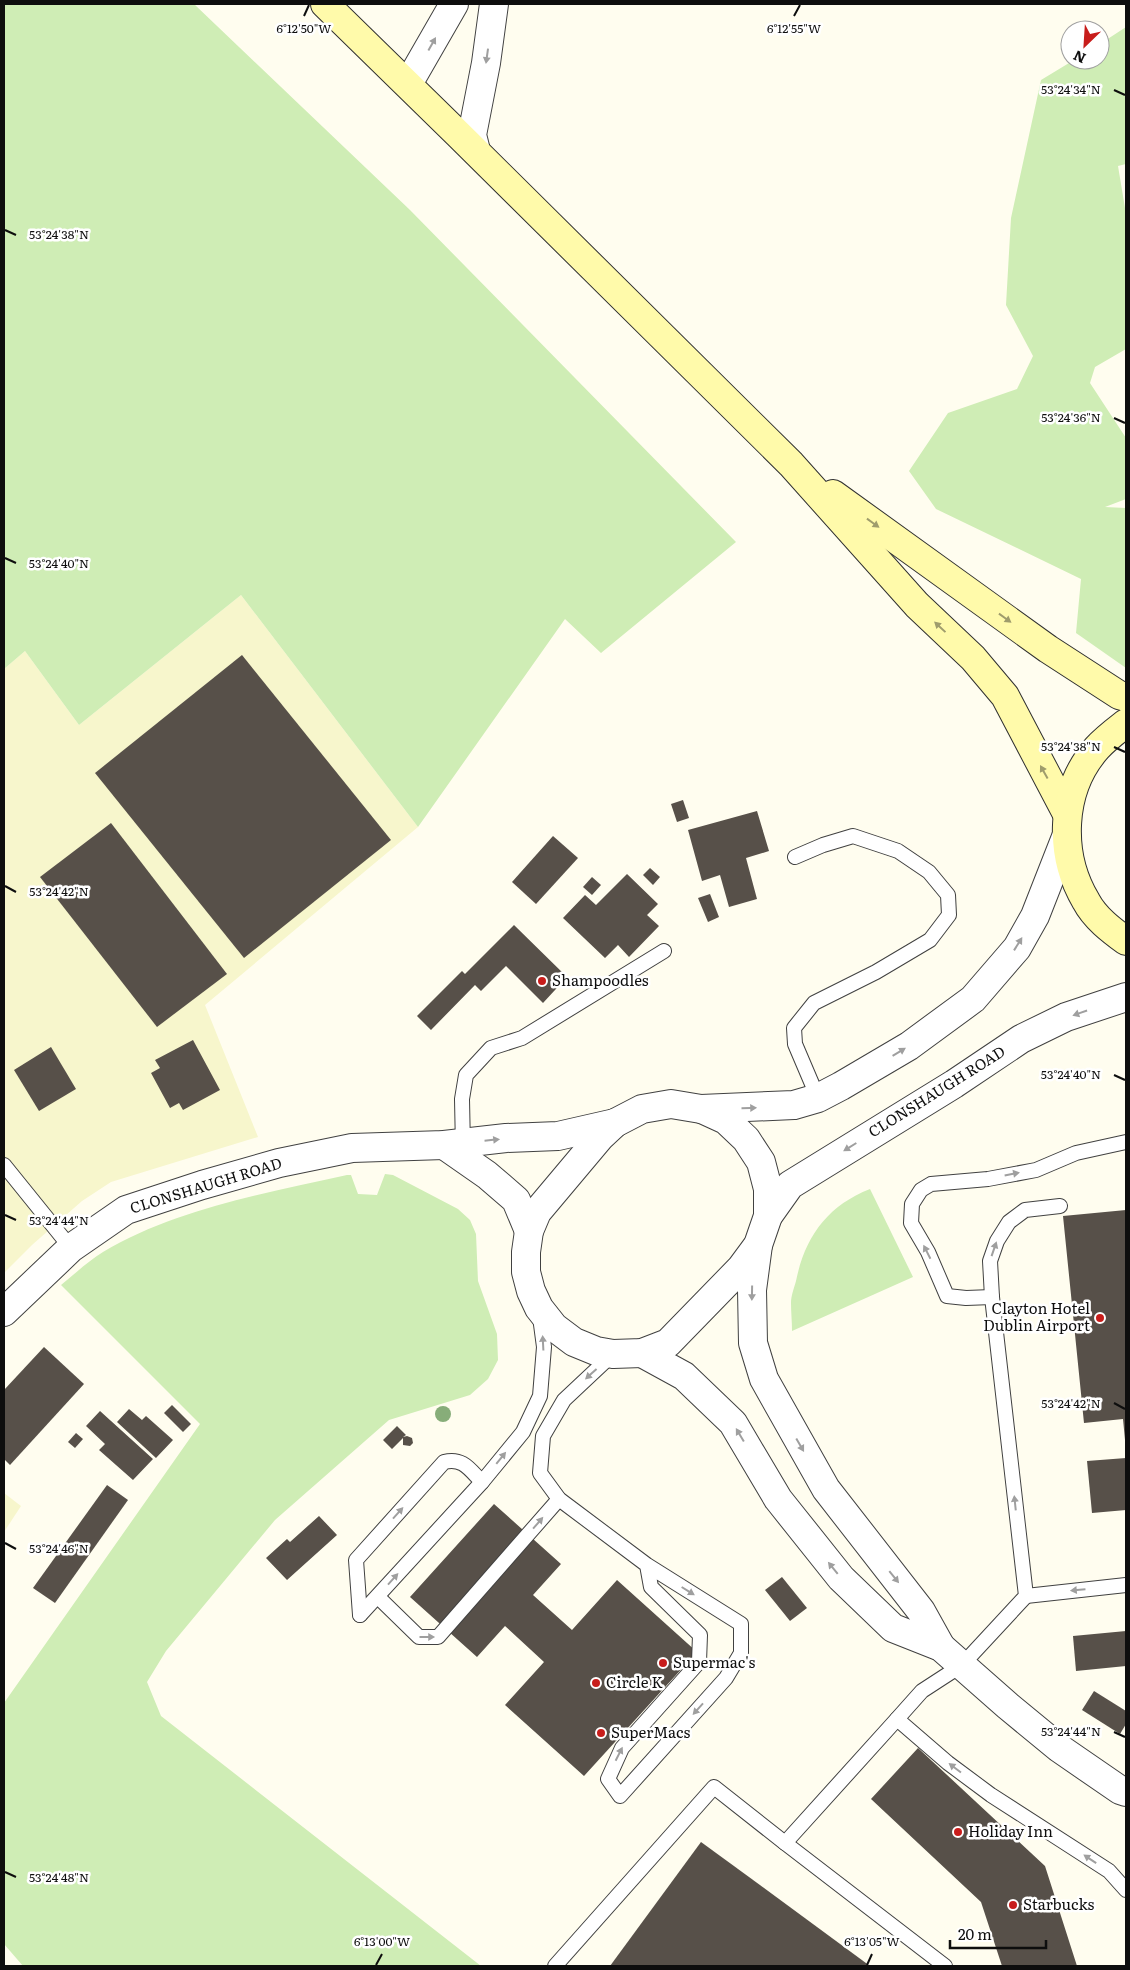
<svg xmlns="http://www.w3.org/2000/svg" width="1130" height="1970" font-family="Literata,serif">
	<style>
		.farmland { fill: #f7f6cc }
		.green { fill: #cfedb5 }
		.building { fill: #575049 }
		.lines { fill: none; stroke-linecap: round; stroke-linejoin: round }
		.service-casing { stroke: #414141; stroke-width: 16 }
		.minor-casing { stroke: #414141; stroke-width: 30 }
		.tertiary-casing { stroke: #414141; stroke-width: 30 }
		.secondary-casing { stroke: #303030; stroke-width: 30 }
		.service { stroke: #fff; stroke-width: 14 }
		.minor { stroke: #fff; stroke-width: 28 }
		.tertiary { stroke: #fff; stroke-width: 28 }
		.secondary { stroke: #fffaaa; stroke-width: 28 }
		.tree { fill: #87ad79 }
		.oneway { fill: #9f9f9f }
		.oneway2 { fill: #9f9c6c }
		.ticks { fill: none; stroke: #0e0e0e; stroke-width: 2 }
		.poi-dot { fill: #c81d1b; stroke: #fff; stroke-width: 2 }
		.labels { text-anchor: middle; stroke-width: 5; stroke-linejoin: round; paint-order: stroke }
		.poi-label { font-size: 15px; fill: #0e0e0e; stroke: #fff; text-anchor: start }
		.street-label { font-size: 15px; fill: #0e0e0e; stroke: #fff }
		.ticks-label { font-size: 12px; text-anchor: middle; fill: #0e0e0e; stroke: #fff; stroke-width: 5; stroke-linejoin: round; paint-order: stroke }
	</style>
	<rect width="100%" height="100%" fill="#fffdef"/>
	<g class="farmland">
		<polygon points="241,595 418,827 205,1005 258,1137 111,1182 82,1201 32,1245 4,1273 4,669 25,651 79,725"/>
		<polygon points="4,1493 21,1506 4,1532"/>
	</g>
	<g class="green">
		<polygon points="4,4 194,4 410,210 736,542 601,653 565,619 418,827 241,595 79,725 25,651 4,669"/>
		<polygon points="1126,27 1126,164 1118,166 1126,214 1126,349 1095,367 1090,383 1126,438 1126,499 1105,507 1126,508 1126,668 1076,633 1081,579 936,509 909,471 948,413 1017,389 1033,356 1006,305 1011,218 1041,80 1074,60 1100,60 1100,44"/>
		<path d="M385 1174 393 1175 458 1209 470 1220 476 1234 478 1281 497 1334 498 1360 488 1379 470 1395 389 1420 275 1520 166 1651 147 1682 161 1716 481 1966H23L4 1944V1703L200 1424 61 1285C75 1274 88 1261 103 1252 175 1209 266 1193 347 1175H351L358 1194 377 1195Z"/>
		<path d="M870 1189 913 1277 792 1331C792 1322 791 1312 791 1303 791 1296 794 1288 796 1281 805 1237 827 1206 870 1189Z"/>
	</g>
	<g class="building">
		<polygon points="242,655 391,840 244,958 95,773"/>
		<polygon points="683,800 689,818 677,822 671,804"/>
		<polygon points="757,811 769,851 746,858 757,899 729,907 720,875 702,881 688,830"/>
		<polygon points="111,823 227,974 157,1027 40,877"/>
		<polygon points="553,836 578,858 536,904 512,882"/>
		<polygon points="650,868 660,877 653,885 643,875"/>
		<polygon points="627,874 658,904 647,915 659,926 629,957 618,945 605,958 563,918 585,895 596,905"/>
		<polygon points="592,877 601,885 592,895 583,887"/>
		<polygon points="710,894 719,917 708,922 698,898"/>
		<polygon points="514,925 567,977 543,1003 506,966 481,991 475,985 431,1030 417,1016 462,971 465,974"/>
		<polygon points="193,1040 220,1090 183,1110 179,1103 170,1108 151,1073 160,1068 155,1060"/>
		<polygon points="51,1047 76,1089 39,1111 14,1070"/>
		<polygon points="1126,1210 1126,1439 1125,1440 1123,1419 1084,1423 1063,1216"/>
		<polygon points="44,1347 84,1384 10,1465 4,1459 4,1390"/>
		<polygon points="172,1405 191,1424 183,1432 164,1413"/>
		<polygon points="129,1409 142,1420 146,1416 173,1440 156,1458 117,1422"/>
		<polygon points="100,1411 153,1459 133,1480 99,1450 105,1444 86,1426"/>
		<polygon points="397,1426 406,1435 403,1437 407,1436 412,1438 413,1443 410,1446 403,1445 403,1438 392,1449 383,1440"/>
		<polygon points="76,1433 83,1439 75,1448 68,1442"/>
		<polygon points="1126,1458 1126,1510 1092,1513 1087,1461"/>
		<polygon points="107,1485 128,1500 55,1603 33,1588"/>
		<polygon points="494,1504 561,1564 533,1595 572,1630 617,1580 697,1652 584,1776 505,1705 544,1662 505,1626 477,1657 410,1597"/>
		<polygon points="319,1516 337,1535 287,1580 266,1558 287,1539 290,1542"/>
		<polygon points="782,1577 807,1608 790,1621 765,1590"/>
		<polygon points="1126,1631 1126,1666 1076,1671 1073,1636"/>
		<polygon points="1094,1691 1126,1711 1126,1724 1120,1734 1082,1710"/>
		<polygon points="918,1748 1045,1866 1077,1966 1002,1966 981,1902 871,1799"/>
		<polygon points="701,1842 749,1877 870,1966 610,1966"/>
	</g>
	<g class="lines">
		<g class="service-casing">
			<g id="service">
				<polyline points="795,857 823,845 853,836 898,851 929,872 948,895 949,915 930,940 876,972 814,1003 794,1028 795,1044 818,1098"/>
				<polyline points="463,1148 462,1099 466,1075 491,1048 522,1038 664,951"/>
				<polyline points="4,1165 71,1248"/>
				<polyline points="1060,1206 1025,1210 1009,1222 997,1241 990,1261 992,1297 1026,1596 962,1665 922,1691 897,1719 948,1763 991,1795 1109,1871 1126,1890"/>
				<polyline points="992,1297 966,1298 947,1296 928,1252 911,1223 912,1204 921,1190 931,1184 988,1179 1036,1170 1076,1153 1126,1142"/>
				<polyline points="613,1354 564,1400 543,1436 540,1473 559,1499 647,1565 741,1624 741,1653 726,1678 620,1796 608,1779 622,1748 699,1662 700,1635 651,1587 647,1565"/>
				<polyline points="1026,1596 1126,1585"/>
				<polyline points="378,1597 419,1637 438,1637 559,1499"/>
				<polyline points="360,1615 482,1482 523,1432 540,1396 544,1347 540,1317"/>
				<path d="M360 1615 356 1560 444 1462C463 1457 470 1470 482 1482"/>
				<polyline points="785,1843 945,1966"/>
				<polyline points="555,1966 714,1787 785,1843 897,1719"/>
			</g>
		</g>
		<g class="minor-casing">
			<g id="minor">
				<polyline points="758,1245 752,1290 753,1343 764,1379 826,1489 921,1611 941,1647"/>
				<polyline points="642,1353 684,1376 733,1423 778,1499 841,1578 893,1628 941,1647 1008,1706 1059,1748 1120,1790 1126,1792"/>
			</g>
		</g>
		<g class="tertiary-casing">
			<g id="tertiary">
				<polyline points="408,84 454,4"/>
				<polyline points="476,151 472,135 486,63 494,4"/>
				<polyline points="1066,837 1035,916 1017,948 973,999 909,1046 841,1086 818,1098 794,1105 701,1109 671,1104 642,1109 615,1123 600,1137 537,1212 529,1231 526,1252 526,1272 531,1291 539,1308 554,1327 574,1342 596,1351 613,1354 642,1353 668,1343 741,1268 758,1245 768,1216 790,1185 954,1084 1021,1039 1066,1017 1126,997"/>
				<polyline points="702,1109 726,1120 746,1139 761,1162 768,1189 768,1216"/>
				<polyline points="444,1145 487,1175 516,1200 529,1231"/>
				<polyline points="4,1312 71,1248 126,1210 202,1185 279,1163 352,1148 444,1145 506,1138 558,1136 615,1123"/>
			</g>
		</g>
		<g class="secondary-casing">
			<g id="secondary">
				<polyline points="325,4 460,136 791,464 917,605 973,658 1005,696 1067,814"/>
				<polyline points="833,494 1048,649 1119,695 1126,697"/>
				<path d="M1126 723C1117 730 1105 739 1097 748 1060 790 1058 854 1086 901 1095 918 1111 930 1126 941"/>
			</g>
		</g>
		<use href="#service" class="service"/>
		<use href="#minor" class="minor"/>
		<use href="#tertiary" class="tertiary"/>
		<use href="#secondary" class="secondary"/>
	</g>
	<circle class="tree" cx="443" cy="1414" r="8"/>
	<defs><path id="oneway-solid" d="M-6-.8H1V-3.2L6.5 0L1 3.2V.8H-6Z" transform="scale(1.25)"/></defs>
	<g class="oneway">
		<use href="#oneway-solid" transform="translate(432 44) rotate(-61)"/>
		<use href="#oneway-solid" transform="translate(487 56) rotate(98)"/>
		<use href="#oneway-solid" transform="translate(1018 944) rotate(-58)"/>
		<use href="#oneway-solid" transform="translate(1080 1013) rotate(161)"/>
		<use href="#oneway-solid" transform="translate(899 1052) rotate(-31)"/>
		<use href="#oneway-solid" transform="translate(749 1108) rotate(-2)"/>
		<use href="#oneway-solid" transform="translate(492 1140) rotate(-6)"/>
		<use href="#oneway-solid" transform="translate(850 1147) rotate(148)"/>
		<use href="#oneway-solid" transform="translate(1012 1174) rotate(-11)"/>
		<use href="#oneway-solid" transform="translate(994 1249) rotate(-71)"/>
		<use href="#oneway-solid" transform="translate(927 1252) rotate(-117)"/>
		<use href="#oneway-solid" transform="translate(752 1293) rotate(91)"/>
		<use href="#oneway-solid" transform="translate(543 1343) rotate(-93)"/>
		<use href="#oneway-solid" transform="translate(591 1374) rotate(138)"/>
		<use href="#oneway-solid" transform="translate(740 1435) rotate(-121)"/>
		<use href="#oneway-solid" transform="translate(800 1445) rotate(60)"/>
		<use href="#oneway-solid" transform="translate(501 1458) rotate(-51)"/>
		<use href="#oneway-solid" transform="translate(1015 1503) rotate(-96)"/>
		<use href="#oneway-solid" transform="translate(398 1513) rotate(-48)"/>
		<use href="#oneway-solid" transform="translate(538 1523) rotate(-49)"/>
		<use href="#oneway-solid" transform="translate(833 1568) rotate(-129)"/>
		<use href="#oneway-solid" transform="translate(894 1577) rotate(51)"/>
		<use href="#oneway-solid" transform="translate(393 1579) rotate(-48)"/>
		<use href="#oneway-solid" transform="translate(1078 1590) rotate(175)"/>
		<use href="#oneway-solid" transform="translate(688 1591) rotate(32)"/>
		<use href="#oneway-solid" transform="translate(427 1637)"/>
		<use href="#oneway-solid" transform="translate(698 1709) rotate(132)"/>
		<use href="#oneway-solid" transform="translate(619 1754) rotate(-63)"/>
		<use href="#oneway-solid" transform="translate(955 1768) rotate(-143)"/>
		<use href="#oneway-solid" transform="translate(1090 1859) rotate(-146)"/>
	</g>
	<g class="oneway2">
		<use href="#oneway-solid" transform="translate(873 523) rotate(36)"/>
		<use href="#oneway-solid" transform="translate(1005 618) rotate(36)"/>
		<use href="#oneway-solid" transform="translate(940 627) rotate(-137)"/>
		<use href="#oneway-solid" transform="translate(1044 772) rotate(-119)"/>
	</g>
	<path class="ticks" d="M304 16 309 5M794 16 800 5M1114 90 1125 95M5 230 16 235M1114 418 1125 423M5 558 16 563M1114 747 1125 752M5 886 16 892M1114 1075 1125 1080M5 1215 16 1220M1114 1403 1125 1409M5 1543 16 1549M1114 1732 1125 1737M5 1872 16 1877M376 1965 382 1954M867 1965 872 1954"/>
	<g class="poi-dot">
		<circle cx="542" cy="981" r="5"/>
		<circle cx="1100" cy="1318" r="5"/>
		<circle cx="663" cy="1663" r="5"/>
		<circle cx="596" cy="1683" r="5"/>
		<circle cx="601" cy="1733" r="5"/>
		<circle cx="958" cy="1832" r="5"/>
		<circle cx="1013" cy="1905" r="5"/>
	</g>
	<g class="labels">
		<g class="poi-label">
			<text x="552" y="986">Shampoodles</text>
			<text x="1090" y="1314" text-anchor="end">Clayton Hotel<tspan x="1090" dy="17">Dublin Airport</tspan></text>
			<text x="673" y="1668">Supermac's</text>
			<text x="606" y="1688">Circle K</text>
			<text x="611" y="1738">SuperMacs</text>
			<text x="968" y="1837">Holiday Inn</text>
			<text x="1023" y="1910">Starbucks</text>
		</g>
		<g class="street-label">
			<text transform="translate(937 1092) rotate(-32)" y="5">CLONSHAUGH ROAD</text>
			<text transform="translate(206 1186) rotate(-17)" y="5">CLONSHAUGH ROAD</text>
		</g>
	</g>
	<g class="ticks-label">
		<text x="304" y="33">6°12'50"W</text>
		<text x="794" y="33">6°12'55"W</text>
		<text x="1071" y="94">53°24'34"N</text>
		<text x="59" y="239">53°24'38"N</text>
		<text x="1071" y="422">53°24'36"N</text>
		<text x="59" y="568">53°24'40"N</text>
		<text x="1071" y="751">53°24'38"N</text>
		<text x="59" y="896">53°24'42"N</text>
		<text x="1071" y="1079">53°24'40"N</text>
		<text x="59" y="1225">53°24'44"N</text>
		<text x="1071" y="1408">53°24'42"N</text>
		<text x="59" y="1553">53°24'46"N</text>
		<text x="1071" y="1736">53°24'44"N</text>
		<text x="59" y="1882">53°24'48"N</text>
		<text x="382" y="1946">6°13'00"W</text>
		<text x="872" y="1946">6°13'05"W</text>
	</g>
	<rect width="1130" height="1970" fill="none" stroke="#0e0e0e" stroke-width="10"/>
	<g transform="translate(1085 45) rotate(205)"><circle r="24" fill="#ffffff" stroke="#9f9f9f"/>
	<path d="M0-4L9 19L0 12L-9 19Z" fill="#c81d1b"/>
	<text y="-8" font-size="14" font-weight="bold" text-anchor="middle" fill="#0e0e0e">N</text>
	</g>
	<path d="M950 1940v8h96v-8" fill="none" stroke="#0e0e0e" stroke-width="2.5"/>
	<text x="958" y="1940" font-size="15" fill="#0e0e0e" stroke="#ffffff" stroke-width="4" paint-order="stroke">20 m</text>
</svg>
